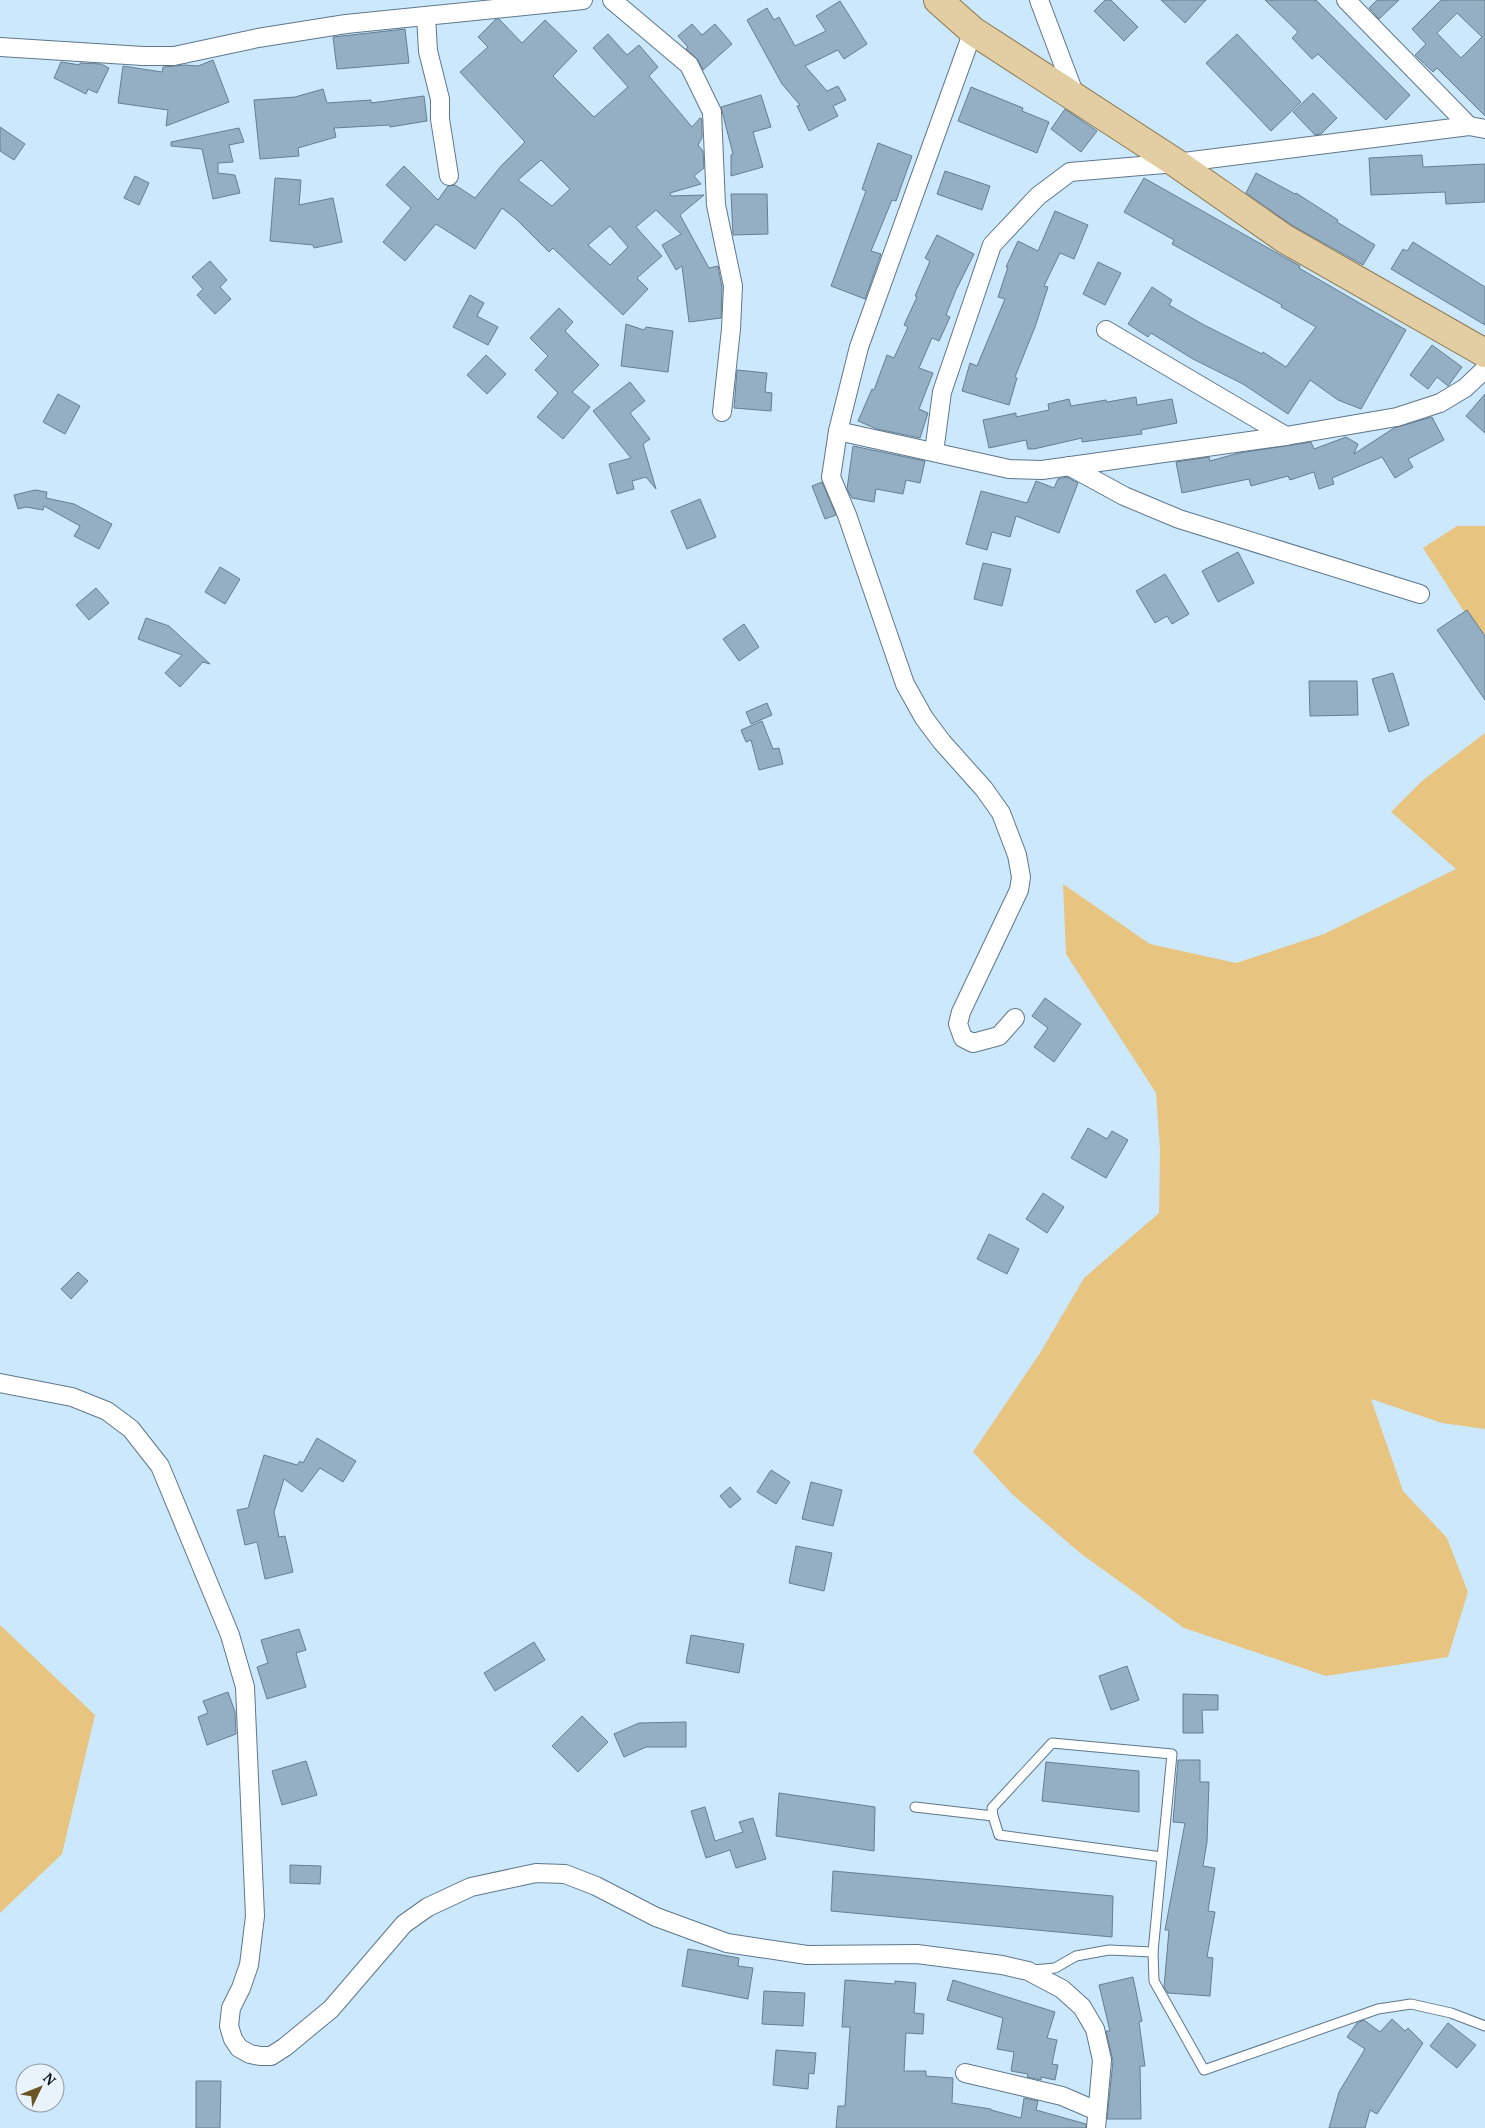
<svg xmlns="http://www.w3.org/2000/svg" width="1485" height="2128" font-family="'PT Serif',serif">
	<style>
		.green { fill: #e7c580 }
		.building { fill: #94afc3; stroke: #657e91; fill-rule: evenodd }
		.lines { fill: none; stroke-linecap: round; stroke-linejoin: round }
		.lane-casing { stroke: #5e778a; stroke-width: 11 }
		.street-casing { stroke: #5e778a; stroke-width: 20 }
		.primary-casing { stroke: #8b764a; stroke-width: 30 }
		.lane { stroke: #fff; stroke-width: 9 }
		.street { stroke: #fff; stroke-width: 18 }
		.primary { stroke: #e3cea3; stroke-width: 28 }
	</style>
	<rect width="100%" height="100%" fill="#cce8fd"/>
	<g class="green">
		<polygon points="1457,526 1485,526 1485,636 1467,616 1423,548"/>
		<polygon points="1485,733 1485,1429 1442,1423 1371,1399 1403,1491 1447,1538 1468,1592 1448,1657 1326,1676 1184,1628 1080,1553 1012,1494 973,1452 1040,1353 1084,1278 1159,1213 1160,1149 1156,1093 1066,954 1063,884 1150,944 1236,963 1324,934 1456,869 1391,812 1422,781"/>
		<polygon points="0,1625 95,1715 62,1854 0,1913"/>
	</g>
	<g class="building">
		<polygon points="1105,0 1111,0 1138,27 1124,41 1094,11"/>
		<polygon points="1161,0 1206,0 1185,23"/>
		<polygon points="1265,0 1316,0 1410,95 1386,120 1318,54 1312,59 1292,38 1298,32"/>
		<polygon points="1377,0 1399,0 1379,19 1369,8"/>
		<path d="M1441 0H1485V116L1437 68 1433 72 1415 55 1426 44 1412 29ZM1457 13 1482 37 1461 58 1437 33Z"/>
		<polygon points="840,1 867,44 844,59 838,50 805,66 827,91 838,86 846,100 833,106 838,116 809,131 797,106 800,105 782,84 747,20 767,8 774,20 779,17 795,46 826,31 816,16"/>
		<path d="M496 19H499L522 43 545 20 577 51 553 76 594 117 628 87 593 48 608 34 627 55 639 45 658 67 649 76 692 127 700 118 702 119V138L698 145 703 151 704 168 694 176 701 184 670 193 671 196 704 195 680 215 709 268 718 266 722 287 721 318 689 322 682 266 676 270 662 245 681 234 656 210 636 227 662 256 637 278 648 289 623 315 553 248 549 252 515 218 502 208 475 249 436 224 405 261 383 242 411 208 386 185 404 166 438 200 448 186 455 185 475 198 501 166 525 142 460 72 488 47 478 37ZM541 160 570 189 552 206 518 180ZM610 226 628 247 610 265 588 245Z"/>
		<polygon points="692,24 702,35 715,24 732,44 703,70 698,60 686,49 688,47 678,36"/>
		<polygon points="405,29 409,63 337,69 333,37"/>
		<polygon points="1237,34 1301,102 1271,131 1206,63"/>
		<polygon points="213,60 229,102 166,126 168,110 118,103 123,66 162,72 163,67 185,65 198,66"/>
		<polygon points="61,62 80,65 80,63 101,64 109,68 97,93 88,89 86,94 54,78"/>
		<polygon points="971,87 1023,108 1022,111 1049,122 1037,153 958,121"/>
		<polygon points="323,89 327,103 371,100 371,103 424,96 427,121 390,127 390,125 334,128 336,137 298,148 299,156 260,159 254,100 295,97"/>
		<polygon points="1313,93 1337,118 1321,134 1315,135 1293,112"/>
		<polygon points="761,95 771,127 753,132 763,167 731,176 731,155 733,154 721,107"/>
		<polygon points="1065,109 1097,131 1081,152 1051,129"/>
		<polygon points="0,127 25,144 14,160 0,151"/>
		<polygon points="239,128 244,142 229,145 233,162 218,163 218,173 235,175 240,193 213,199 202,149 171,146 171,142"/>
		<polygon points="878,143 912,156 896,201 892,200 871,251 881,254 865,299 831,286 866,191 862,189"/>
		<polygon points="1422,155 1423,167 1485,164 1485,202 1446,204 1445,192 1371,195 1369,158"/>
		<polygon points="945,171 990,186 982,210 937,194"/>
		<polygon points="1256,173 1295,194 1296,193 1338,220 1337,222 1375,245 1363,265 1293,226 1246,193"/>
		<polygon points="135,176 149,183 139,205 124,198"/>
		<polygon points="275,178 301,180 299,205 333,198 342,242 314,248 313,245 270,241"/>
		<polygon points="1144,178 1300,266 1299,268 1406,330 1361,409 1338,400 1310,380 1288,414 1243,384 1193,359 1151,333 1148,337 1128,324 1152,287 1172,300 1169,305 1204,325 1262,354 1263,352 1286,367 1316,327 1281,307 1282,305 1172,244 1174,240 1124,212"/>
		<polygon points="731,194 767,194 768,234 733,235"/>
		<polygon points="1055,211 1088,225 1074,259 1060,253 1044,286 1048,287 1035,327 1015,377 1017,378 1009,405 962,391 970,363 977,366 1005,299 998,297 1008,267 1006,267 1018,241 1038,251"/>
		<polygon points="937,235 974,254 956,290 946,315 950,317 939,341 932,338 919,368 933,373 919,409 928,413 920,438 877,429 858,421 872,389 874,390 887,355 894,358 908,327 904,325 917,297 915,296 930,261 925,258"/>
		<polygon points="1413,242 1485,287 1485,325 1391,269 1403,249 1407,251"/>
		<polygon points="210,261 227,280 220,287 231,299 215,314 197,295 203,289 192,277"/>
		<polygon points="1098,262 1121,273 1105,305 1083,294"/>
		<polygon points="470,295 484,303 477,316 498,327 488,345 453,327"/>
		<polygon points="559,308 573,322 565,331 599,365 572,392 590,407 563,439 537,417 558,393 535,370 548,356 530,338"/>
		<polygon points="626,324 644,330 646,327 673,331 668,372 621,366"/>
		<polygon points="1432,345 1462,367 1448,386 1437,377 1428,389 1410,375"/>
		<polygon points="486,355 506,374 487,394 467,375"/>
		<polygon points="737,370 767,373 765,392 772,393 771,411 734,408"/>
		<polygon points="630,382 645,401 630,413 650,439 643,444 656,489 646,477 632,481 634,489 617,494 609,464 631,458 593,411"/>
		<polygon points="58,394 80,406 65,434 43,422"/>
		<polygon points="1485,394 1485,433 1466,416"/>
		<polygon points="1136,397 1137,405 1172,399 1177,423 1141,430 1142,434 1082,442 1082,438 1034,449 1028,449 1026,440 989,448 983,420 1016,413 1016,417 1049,410 1048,404 1069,399 1071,406 1106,400 1107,402"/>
		<polygon points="1432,417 1444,440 1408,459 1413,467 1395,478 1382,457 1332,478 1334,484 1319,489 1314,472 1290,480 1288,476 1251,486 1249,479 1182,493 1176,462 1209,457 1210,461 1239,453 1311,442 1314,449 1346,437 1358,444 1354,454 1394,428"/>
		<polygon points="853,446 925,461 920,483 906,480 903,494 876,489 874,502 852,498 847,489"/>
		<polygon points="1067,477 1078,483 1059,533 1016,516 1010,537 992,532 987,550 966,544 981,491 1027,503 1036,481 1054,488 1058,479"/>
		<polygon points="822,482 836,515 825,519 812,486"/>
		<polygon points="35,490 47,492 46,498 74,504 112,524 99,549 74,536 80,526 44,506 43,510 26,507 18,509 14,495"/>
		<polygon points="700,499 716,537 687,549 671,511"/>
		<polygon points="1238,552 1254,583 1218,602 1202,571"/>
		<polygon points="983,563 1011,569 1002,606 974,599"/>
		<polygon points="220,567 240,579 225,604 205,592"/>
		<polygon points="1165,574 1189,614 1172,624 1167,616 1155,623 1136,591"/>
		<polygon points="96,588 109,603 89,620 76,605"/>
		<polygon points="1467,610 1485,636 1485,700 1437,630"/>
		<polygon points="146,618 169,626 210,664 203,662 180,687 165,673 182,655 138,639"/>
		<polygon points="744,624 759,647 739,661 723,639"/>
		<polygon points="1393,673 1409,725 1389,732 1372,679"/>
		<polygon points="1309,681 1357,681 1358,715 1310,716"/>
		<polygon points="767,703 772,715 751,724 746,712"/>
		<polygon points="762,721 773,749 779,748 783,764 759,770 751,740 746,742 741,730"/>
		<polygon points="1045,998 1081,1024 1054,1062 1034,1047 1048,1028 1032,1016"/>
		<polygon points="1088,1128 1107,1139 1112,1131 1128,1140 1106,1178 1071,1158"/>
		<polygon points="1043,1193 1064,1207 1047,1233 1026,1219"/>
		<polygon points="989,1234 1019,1249 1007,1274 977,1259"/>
		<polygon points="78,1272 88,1281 71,1299 61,1289"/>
		<polygon points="317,1438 356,1461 343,1482 320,1468 302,1492 284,1479 274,1512 279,1537 285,1536 293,1572 265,1579 257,1542 245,1545 237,1510 248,1508 264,1455 297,1465 300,1461 303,1463"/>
		<polygon points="771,1470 790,1482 776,1504 757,1492"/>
		<polygon points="811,1482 842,1490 833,1526 802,1519"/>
		<polygon points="730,1487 741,1499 730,1508 720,1496"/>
		<polygon points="796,1546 832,1553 824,1591 789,1583"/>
		<polygon points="299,1629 306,1650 296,1653 306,1687 267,1699 257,1667 268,1663 261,1640"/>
		<polygon points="691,1635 744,1644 739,1673 686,1663"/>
		<polygon points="534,1642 545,1660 495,1691 484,1673"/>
		<polygon points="1127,1666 1139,1700 1111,1710 1099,1676"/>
		<polygon points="228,1692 235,1712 236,1734 207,1745 198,1717 208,1713 203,1701"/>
		<polygon points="1183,1694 1218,1695 1218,1710 1202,1710 1203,1733 1183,1733"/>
		<polygon points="582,1716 608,1742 578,1772 552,1746"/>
		<polygon points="686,1722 686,1747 646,1747 624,1757 614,1734 639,1723"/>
		<polygon points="1178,1760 1200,1760 1200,1782 1209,1782 1207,1842 1203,1866 1215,1868 1208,1911 1215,1912 1207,1957 1213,1958 1210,1996 1168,1993 1164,1987 1169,1930 1165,1930 1185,1823 1173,1822"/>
		<polygon points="306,1761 317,1795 282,1805 272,1771"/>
		<polygon points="1046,1762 1139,1771 1139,1812 1042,1801"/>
		<polygon points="779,1793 875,1807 874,1851 776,1836"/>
		<polygon points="705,1807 715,1841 743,1832 739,1822 753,1818 766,1859 736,1868 730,1850 706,1858 691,1811"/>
		<polygon points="290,1865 321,1866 320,1884 290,1883"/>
		<polygon points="833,1871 1113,1896 1112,1937 831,1911"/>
		<polygon points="688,1949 739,1958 738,1966 753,1968 748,1999 682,1986"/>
		<polygon points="1133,1977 1142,2021 1139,2022 1145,2066 1140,2066 1141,2119 1107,2119 1113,2061 1106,2031 1110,2031 1099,1985"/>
		<polygon points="845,1980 895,1984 895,1981 916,1983 914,2013 924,2014 923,2034 906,2033 904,2071 926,2071 926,2076 953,2078 952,2103 991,2109 991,2110 1021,2118 1024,2098 1038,2101 1036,2110 1086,2124 1086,2128 836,2128 838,2106 845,2106 850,2027 842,2027"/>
		<polygon points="953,1980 1055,2012 1047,2038 1057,2040 1052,2064 1058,2065 1055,2080 1041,2077 1041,2080 1027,2077 1028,2074 1011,2071 1014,2052 997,2049 1003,2018 947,2000"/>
		<polygon points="764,1991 805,1993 803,2026 762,2024"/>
		<polygon points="1392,2019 1405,2031 1408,2028 1423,2043 1377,2114 1370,2110 1365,2128 1329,2128 1339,2092 1365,2049 1347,2037 1357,2023 1364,2020 1380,2032"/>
		<polygon points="1448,2023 1476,2045 1457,2068 1430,2046"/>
		<polygon points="776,2050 816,2053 814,2074 809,2073 808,2089 773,2085"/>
		<polygon points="196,2081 221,2081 220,2128 196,2128"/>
	</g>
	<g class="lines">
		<g class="lane-casing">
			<g id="lane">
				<polyline points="915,1807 993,1816"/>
				<polyline points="1153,1952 1154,1981 1204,2070 1378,2009 1411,2004 1451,2013 1485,2026"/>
				<polyline points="1033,1970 1055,1968 1076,1956 1109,1950 1153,1952 1172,1754 1052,1743 992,1808 993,1816 999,1835 1162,1857"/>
			</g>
		</g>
		<g class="street-casing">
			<g id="street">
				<polyline points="612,0 689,65 712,112 716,205 733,286 731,329 722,412"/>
				<polyline points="1039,0 1076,98"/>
				<polyline points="1346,0 1469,126"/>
				<polyline points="426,16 428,51 440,99 440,119 449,176"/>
				<polyline points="973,31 859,347 838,431 1009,469 1042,470 1286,436 1397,417 1440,403 1465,388 1485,369"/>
				<polyline points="0,47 143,56 174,56 258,38 346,24 583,0"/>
				<polyline points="1106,330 1286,436"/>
				<polyline points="838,431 831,477 847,515 905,684 924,718 942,742 984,789 1001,813 1017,855 1021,877 1019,890 961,1012 958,1024 963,1038 973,1043 999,1036 1015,1018"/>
				<polyline points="934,452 942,392 992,245 1038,196 1070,172 1176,163 1469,126 1485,129"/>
				<polyline points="1069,466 1124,496 1179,519 1420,594"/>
				<polyline points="0,1383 72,1397 107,1411 131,1429 160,1466 230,1635 245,1687 255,1916 249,1965 241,1988 231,2008 229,2026 233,2039 239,2048 250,2054 260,2056 271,2056 285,2047 331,2009 404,1924 428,1907 471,1887 536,1873 565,1874 596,1886 656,1917 727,1943 807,1955 917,1954 1002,1965 1028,1971 1062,1989 1082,2007 1095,2029 1102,2060 1096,2128"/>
				<polyline points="965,2073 1062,2096 1097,2111"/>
			</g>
		</g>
		<g class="primary-casing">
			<polyline id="primary" points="938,0 973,31 1176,163 1285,239 1485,353"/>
		</g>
		<use href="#lane" class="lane"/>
		<use href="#street" class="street"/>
		<use href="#primary" class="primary"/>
	</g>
	<g transform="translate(40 2088) rotate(47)"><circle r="24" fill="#e8f3fb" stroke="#8e99a0"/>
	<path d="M0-4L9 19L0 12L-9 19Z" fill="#6c5525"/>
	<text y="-8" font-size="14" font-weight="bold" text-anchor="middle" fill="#081118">N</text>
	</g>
</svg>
